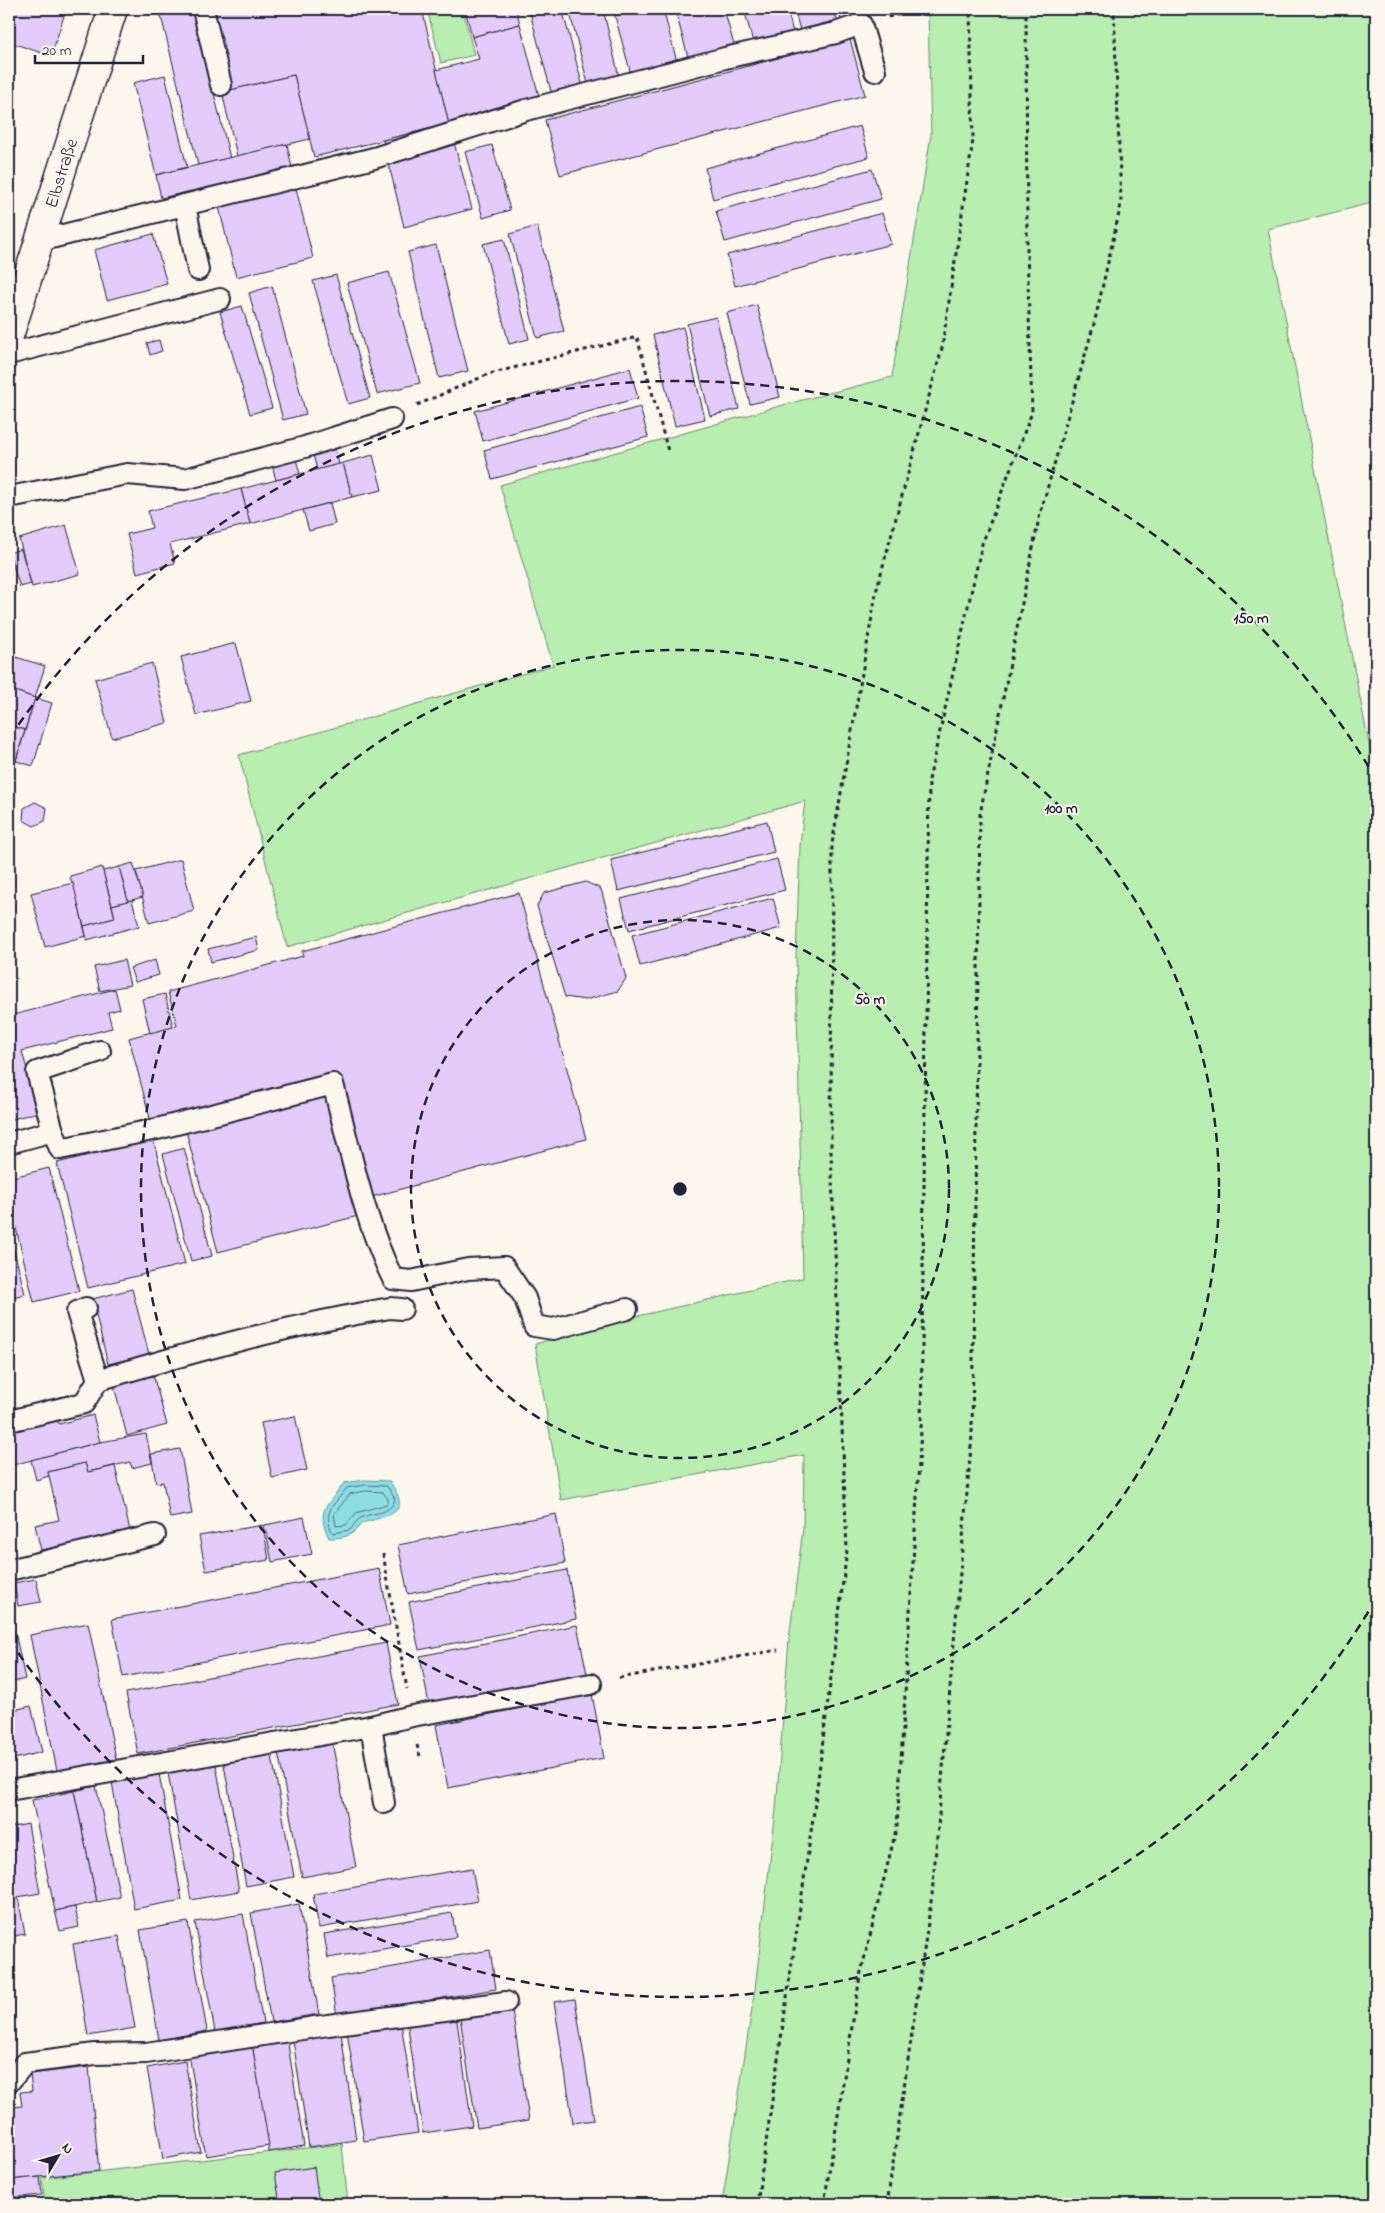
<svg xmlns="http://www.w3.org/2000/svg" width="1385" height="2213" font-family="'Indie Flower',sans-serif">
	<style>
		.green { fill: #b8eeb0; stroke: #6d8876 }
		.water { fill: #8cdee3; stroke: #6293a0 }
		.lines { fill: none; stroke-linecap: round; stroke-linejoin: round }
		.shore { stroke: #4c6d7e; stroke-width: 1 }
		.building { fill: #e3cbfb; stroke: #22223b }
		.lane-casing { stroke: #22223b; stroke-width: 24 }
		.street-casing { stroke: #22223b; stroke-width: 31 }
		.path { stroke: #22223b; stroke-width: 3; stroke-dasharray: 4 4; stroke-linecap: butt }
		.lane { stroke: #fbf7ec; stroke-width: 20 }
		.street { stroke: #fbf7ec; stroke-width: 28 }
		.ring { fill: none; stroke: #22223b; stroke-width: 2.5; stroke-dasharray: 9 6 }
		.labels { text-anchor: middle; stroke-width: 4; stroke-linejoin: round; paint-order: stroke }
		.street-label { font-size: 18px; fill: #22223b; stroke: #fbf7ec }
		.centre { fill: #22223b; stroke: #fbf7ec; stroke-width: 2.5 }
		.ring-label { font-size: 15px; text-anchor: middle; font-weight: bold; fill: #22223b; stroke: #fbf7ec; stroke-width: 4; stroke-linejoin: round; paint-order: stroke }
	</style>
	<rect width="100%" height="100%" fill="#fbf7ec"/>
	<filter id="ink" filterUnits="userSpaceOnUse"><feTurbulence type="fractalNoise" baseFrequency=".02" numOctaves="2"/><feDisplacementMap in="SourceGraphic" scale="10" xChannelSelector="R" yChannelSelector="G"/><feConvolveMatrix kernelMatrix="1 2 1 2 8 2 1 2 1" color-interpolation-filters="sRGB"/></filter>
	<g filter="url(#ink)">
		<g class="green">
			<polygon points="427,9 463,9 474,55 441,63"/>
			<polygon points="928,9 1376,9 1376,202 1268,229 1376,780 1376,2204 722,2204 755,1989 776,1809 789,1639 803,1529 804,1455 561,1500 535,1344 638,1316 803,1278 796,957 800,845 805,801 287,947 239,755 553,665 500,485 787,404 892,377 931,135"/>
			<polygon points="342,2144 348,2204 45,2204 42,2178"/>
		</g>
		<path class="water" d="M365 1480 389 1481C414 1514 389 1515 362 1523 352 1536 346 1538 329 1538 315 1508 328 1507 344 1483Z"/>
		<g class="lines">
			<g class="shore">
				<path d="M366 1485 387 1486 395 1499C390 1516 374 1511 361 1518 356 1520 353 1527 350 1530L333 1533C321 1512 335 1504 347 1488Z"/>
				<polygon points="366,1491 383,1492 388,1499 387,1504 356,1513 346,1525 336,1526 334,1514 350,1494"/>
			</g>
		</g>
		<g class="building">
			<polygon points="9,9 53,9 65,13 51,56 9,42"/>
			<polygon points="175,9 193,9 230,158 198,165 160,12"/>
			<polygon points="211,9 422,9 449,124 314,157 294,75 231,90"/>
			<polygon points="465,9 516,9 520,24 472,37"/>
			<polygon points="529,9 562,9 583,87 552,95"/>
			<polygon points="569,9 603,9 619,77 588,84"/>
			<polygon points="613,9 663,9 677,62 631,74"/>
			<polygon points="675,9 724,9 734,45 688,57"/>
			<polygon points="744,9 787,9 793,32 753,42"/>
			<polygon points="794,9 834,9 837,20 800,30"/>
			<polygon points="838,9 884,9 884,10 841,20"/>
			<polygon points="520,24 540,100 449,124 436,70 479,59 472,37"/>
			<polygon points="850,39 865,95 560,175 545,120"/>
			<polygon points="165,75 187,167 156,175 133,83"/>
			<polygon points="294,75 310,139 237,156 222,92"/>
			<polygon points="449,124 472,209 404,227 383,140"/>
			<polygon points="860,126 869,157 713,199 705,168"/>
			<polygon points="287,144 292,168 161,198 156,175"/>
			<polygon points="492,145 510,210 483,218 465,152"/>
			<polygon points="872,169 881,199 725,242 716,211"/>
			<polygon points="295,184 313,258 236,277 218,203"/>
			<polygon points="882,213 891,244 735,286 727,255"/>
			<polygon points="537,226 564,331 537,338 510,234"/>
			<polygon points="153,234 167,284 107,300 94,250"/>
			<polygon points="504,239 529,339 509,344 483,244"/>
			<polygon points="436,245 468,371 439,378 408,252"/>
			<polygon points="389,272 420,383 377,394 347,283"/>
			<polygon points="336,275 370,398 348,404 313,281"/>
			<polygon points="272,286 306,414 283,420 249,293"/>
			<polygon points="757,305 780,397 750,404 727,313"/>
			<polygon points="242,306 272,408 250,414 220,312"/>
			<polygon points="716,317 739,409 710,416 687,324"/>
			<polygon points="683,327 705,419 675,426 653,335"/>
			<polygon points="159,340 162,351 150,355 147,343"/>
			<polygon points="630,368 638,398 483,441 475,411"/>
			<polygon points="640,407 648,437 492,479 484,450"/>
			<polygon points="335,449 339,464 317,470 313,454"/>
			<polygon points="373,455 382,490 352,497 343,463"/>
			<polygon points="296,459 300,474 276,480 272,465"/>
			<polygon points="343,463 352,497 250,524 241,489"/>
			<polygon points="241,489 250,524 170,544 175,563 137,573 127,534 152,528 148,511"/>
			<polygon points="330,503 335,524 309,531 303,510"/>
			<polygon points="66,525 80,574 32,587 19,539"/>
			<polygon points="21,549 31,584 20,587 9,553"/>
			<polygon points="236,643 251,701 196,715 181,657"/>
			<polygon points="9,655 45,666 35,698 9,689"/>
			<polygon points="152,663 167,723 112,738 95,679"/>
			<polygon points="9,689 35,698 25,730 9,725"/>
			<polygon points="35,698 52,703 33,766 16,761"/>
			<polygon points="9,725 25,730 15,763 9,761"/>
			<polygon points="35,802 47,808 45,821 34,826 23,820 24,808"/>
			<polygon points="767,821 774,852 618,891 611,860"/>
			<polygon points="181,859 194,911 149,923 136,871"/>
			<polygon points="777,859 785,890 629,930 621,899"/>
			<polygon points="133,863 143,897 128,901 119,867"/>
			<polygon points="102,867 115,918 84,926 70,876"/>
			<polygon points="119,867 128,901 112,905 103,871"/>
			<polygon points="586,882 601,889 626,978 618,991 585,1000 565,997 537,906 544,893"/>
			<polygon points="73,883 86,936 45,947 31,893"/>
			<polygon points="519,893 586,1139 368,1198 335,1076 152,1126 129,1038 177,1025 168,992 303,956 302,951"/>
			<polygon points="773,898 781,928 640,966 632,935"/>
			<polygon points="132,900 139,926 87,940 84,926 115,918 112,905"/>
			<polygon points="256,937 259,950 211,962 208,949"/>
			<polygon points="124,960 130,985 100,991 94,967"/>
			<polygon points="155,960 159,975 135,982 130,968"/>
			<polygon points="115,989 120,1009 108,1012 112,1028 22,1051 38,1112 9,1120 9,1016"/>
			<polygon points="165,994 173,1027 150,1033 142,999"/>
			<polygon points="331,1094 362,1215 218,1252 186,1131"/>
			<polygon points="153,1139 185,1264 88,1288 57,1163"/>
			<polygon points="184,1148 212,1256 191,1261 163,1154"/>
			<polygon points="49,1168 79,1291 34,1302 9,1199 9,1178"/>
			<polygon points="9,1230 25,1294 9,1298"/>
			<polygon points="132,1289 149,1354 108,1364 92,1299"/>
			<polygon points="152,1371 167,1425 127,1436 113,1382"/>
			<polygon points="93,1415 100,1442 9,1466 9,1432 58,1420 59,1424"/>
			<polygon points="295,1416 307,1470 272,1478 261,1423"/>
			<polygon points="146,1434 152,1463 132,1468 130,1462 88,1472 85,1463 48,1472 49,1476 36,1480 31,1460 100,1442"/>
			<polygon points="180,1449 192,1514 170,1518 163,1482 156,1483 151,1454"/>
			<polygon points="85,1463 88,1472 115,1466 131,1535 67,1550 66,1545 41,1550 35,1525 59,1520 48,1472"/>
			<polygon points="556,1514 565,1563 408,1594 398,1545"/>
			<polygon points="304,1517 312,1554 272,1562 265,1525"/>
			<polygon points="263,1525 269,1560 206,1571 199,1536"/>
			<polygon points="379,1568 390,1625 123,1677 112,1619"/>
			<polygon points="567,1570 576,1619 419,1650 409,1602"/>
			<polygon points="36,1579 41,1602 18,1606 14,1583"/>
			<polygon points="88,1623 116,1759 57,1771 30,1635"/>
			<polygon points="577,1625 587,1674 429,1705 420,1656"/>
			<polygon points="15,1632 25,1679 9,1683 9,1634"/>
			<polygon points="386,1643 398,1704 138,1754 126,1693"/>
			<polygon points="592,1694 604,1758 448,1788 436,1725"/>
			<polygon points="31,1706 42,1752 10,1760 9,1711"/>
			<polygon points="332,1742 356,1867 302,1877 278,1752"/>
			<polygon points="271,1751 294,1877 246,1886 223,1759"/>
			<polygon points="216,1765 239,1891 191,1900 168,1773"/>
			<polygon points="159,1774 182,1900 134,1909 112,1782"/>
			<polygon points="96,1786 120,1897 97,1902 74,1791"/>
			<polygon points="74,1791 97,1902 55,1911 32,1800"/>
			<polygon points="28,1824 40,1893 18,1897 25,1934 9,1937 9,1828"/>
			<polygon points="472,1868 478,1901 319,1928 313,1894"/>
			<polygon points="299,1904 319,2014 271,2022 251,1913"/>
			<polygon points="75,1907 79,1927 60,1931 55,1911"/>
			<polygon points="452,1913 456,1937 328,1958 324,1934"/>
			<polygon points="243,1914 263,2023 215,2032 195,1922"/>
			<polygon points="188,1922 207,2031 159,2040 140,1930"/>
			<polygon points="119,1936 135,2028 88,2036 73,1944"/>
			<polygon points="490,1950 496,1989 337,2016 331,1978"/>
			<polygon points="575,1999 594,2120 573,2123 554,2002"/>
			<polygon points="512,2010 529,2120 477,2128 460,2018"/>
			<polygon points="456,2014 472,2126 423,2133 407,2020"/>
			<polygon points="401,2023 418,2133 364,2141 347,2031"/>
			<polygon points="9,2026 12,2044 9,2045"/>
			<polygon points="341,2033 356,2140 309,2147 293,2040"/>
			<polygon points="287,2038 304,2146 269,2152 252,2044"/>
			<polygon points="252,2044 269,2146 206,2156 189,2054"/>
			<polygon points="185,2061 201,2152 163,2159 147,2068"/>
			<polygon points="89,2067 99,2171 9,2180 9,2136 15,2135 12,2107 22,2106 20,2092 32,2091 30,2074"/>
			<polygon points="314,2167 319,2204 280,2204 275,2173"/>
			<polygon points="40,2177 42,2195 9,2198 9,2180"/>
			<polygon points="125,2197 126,2204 83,2204 83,2199"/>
		</g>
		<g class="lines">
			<g class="lane-casing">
				<g id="lane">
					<polyline points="203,9 221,85"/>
					<polyline points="185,205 198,270"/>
					<polyline points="39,241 374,158 526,110 725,58 836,33 861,24 875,71"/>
					<polyline points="9,354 220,299"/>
					<polyline points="9,497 127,474 185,479 305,447 392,419"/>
					<polyline points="53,1131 37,1072 100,1051"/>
					<path d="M9 1143 53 1131 60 1149 157 1129 333 1084C350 1148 363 1219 393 1279L411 1281 468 1269 504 1267 525 1298 534 1326 553 1329 627 1309"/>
					<polyline points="86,1308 77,1312 98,1380"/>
					<path d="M9 1421 84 1403 98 1380C195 1351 290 1325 390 1308L402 1309"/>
					<polyline points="9,1570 155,1535"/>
					<polyline points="371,1726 412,1716 591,1684"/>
					<polyline points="9,1790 371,1726 384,1803"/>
					<polyline points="9,2082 25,2063 95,2054 146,2053 328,2025 506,2002"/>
				</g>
			</g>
			<g class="street-casing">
				<g id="street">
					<path id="s1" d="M9 336 113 9"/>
				</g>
			</g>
			<g class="path">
				<polyline points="888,17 923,9"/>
				<polyline points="417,405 489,374 637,337 668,451"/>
				<polyline points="383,1554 407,1689"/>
				<polyline points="619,1678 778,1650"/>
				<polyline points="417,1745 420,1756"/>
				<polyline points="757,2204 814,1811 847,1550 831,1152 832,844 877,588 942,348 973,140 970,9"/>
				<polyline points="824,2204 860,1976 897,1826 921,1430 929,780 982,544 1032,412 1027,249 1026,9"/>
				<polyline points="887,2204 932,1895 972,1435 980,814 1039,518 1095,320 1121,204 1114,9"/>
			</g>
			<use href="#lane" class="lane"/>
			<use href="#street" class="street"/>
		</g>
	</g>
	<g class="ring">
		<circle cx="680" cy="1189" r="269"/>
		<circle cx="680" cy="1189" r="539"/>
		<path d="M1376 1599A808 808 0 0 1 10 1641M10 737A808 808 0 0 1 1376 779"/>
	</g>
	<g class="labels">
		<g class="street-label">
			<text dy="6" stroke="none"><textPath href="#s1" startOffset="171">Elbstraße</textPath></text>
		</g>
	</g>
	<circle cx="680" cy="1189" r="8" class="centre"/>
	<g class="ring-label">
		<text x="1251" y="623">150 m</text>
		<text x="1061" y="813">100 m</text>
		<text x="870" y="1004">50 m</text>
	</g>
	<rect width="1385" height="2213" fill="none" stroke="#fbf7ec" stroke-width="30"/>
	<rect x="15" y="15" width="1355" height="2183" fill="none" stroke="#22223b" stroke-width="2" filter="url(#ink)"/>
	<g transform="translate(58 2156) rotate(52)" stroke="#fbf7ec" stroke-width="4" paint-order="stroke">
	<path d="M0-4L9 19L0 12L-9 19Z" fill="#22223b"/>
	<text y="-8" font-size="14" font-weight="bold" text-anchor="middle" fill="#22223b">N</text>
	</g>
	<path d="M35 55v8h108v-8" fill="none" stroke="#22223b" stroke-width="2.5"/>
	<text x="42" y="55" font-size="15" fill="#22223b" stroke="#fbf7ec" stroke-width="4" paint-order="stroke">20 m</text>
</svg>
